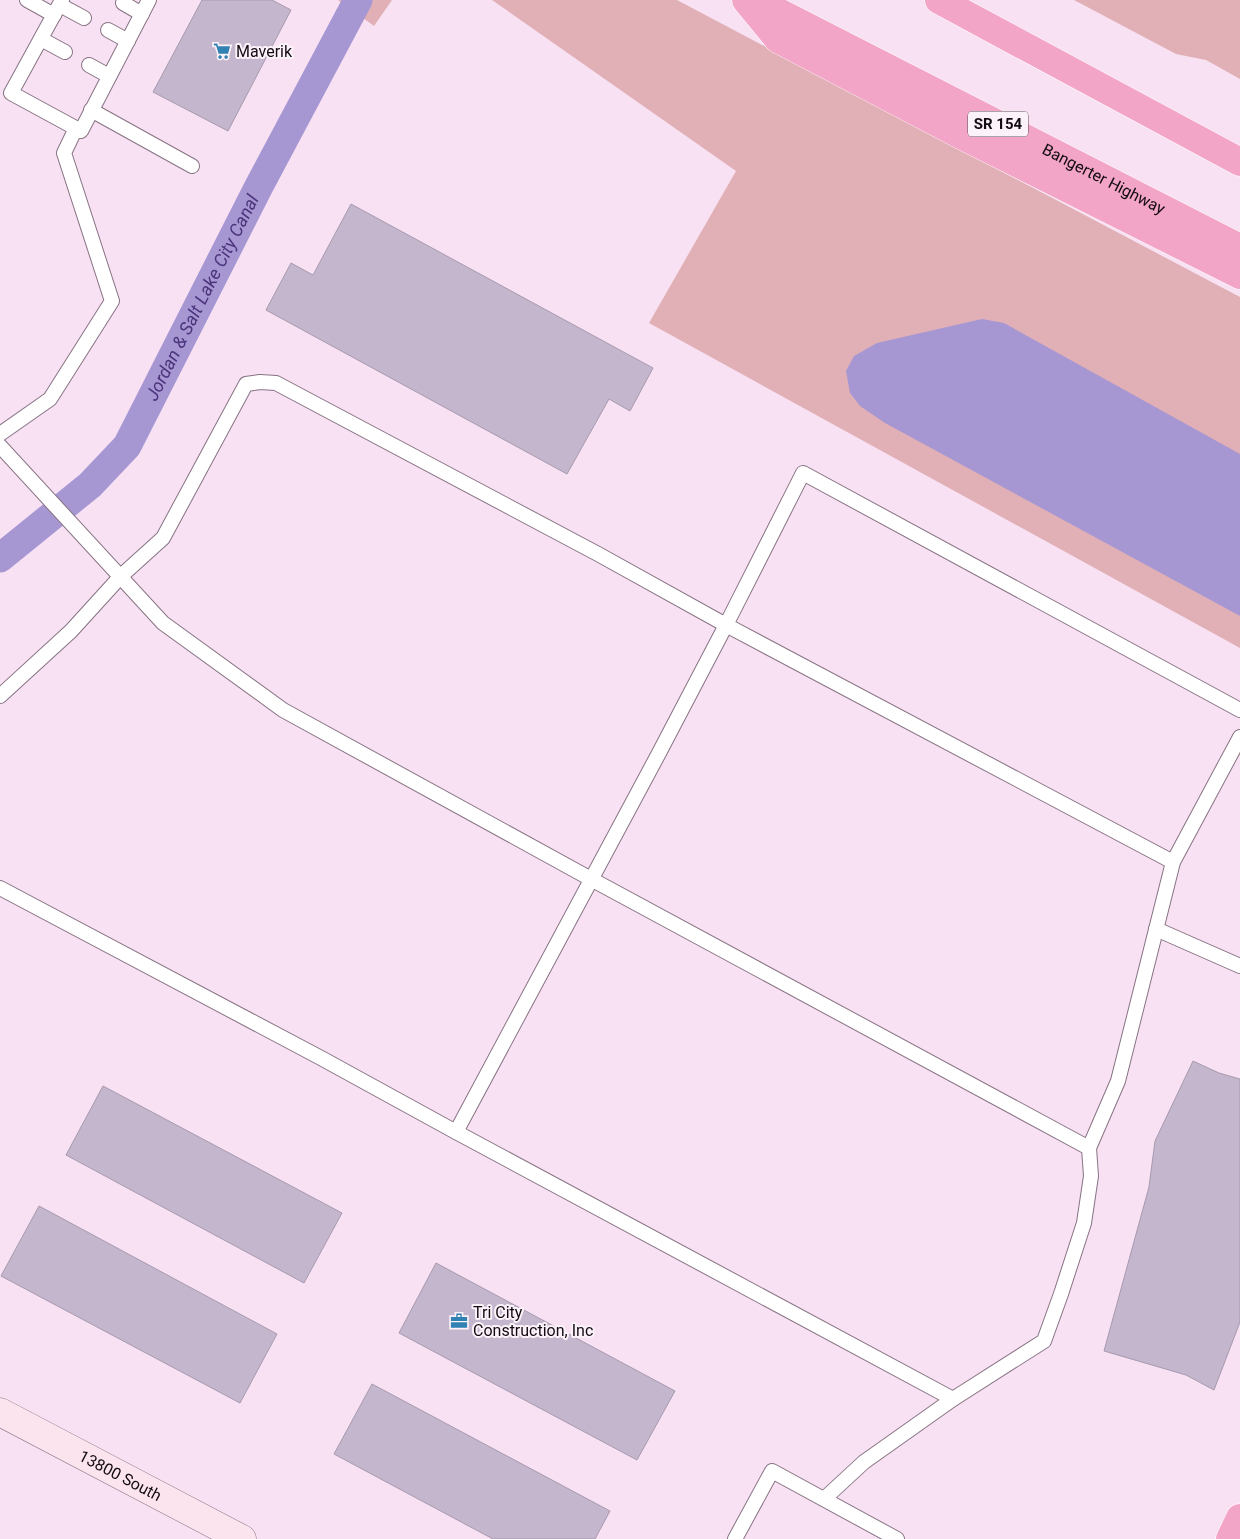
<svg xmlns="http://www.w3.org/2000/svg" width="1240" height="1539" font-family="Roboto,sans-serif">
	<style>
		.green { fill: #e1b0b6 }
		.water { fill: #a697d3 }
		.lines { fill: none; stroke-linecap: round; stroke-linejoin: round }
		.canal { stroke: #a697d3; stroke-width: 29 }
		.building { fill: #c4b6cc; stroke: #a799af }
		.lane-casing { stroke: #877383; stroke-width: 16 }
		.secondary-casing { stroke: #877383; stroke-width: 29 }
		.highway-casing { stroke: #fff; stroke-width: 29 }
		.lane { stroke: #fff; stroke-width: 14 }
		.secondary { stroke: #fbe4ee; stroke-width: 28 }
		.highway { stroke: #f3a5c7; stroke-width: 28 }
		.labels { text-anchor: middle; stroke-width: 4; stroke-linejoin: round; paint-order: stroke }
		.shield { fill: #fcf3fa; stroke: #585157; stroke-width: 1 }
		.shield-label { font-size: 15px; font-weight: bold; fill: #120b11 }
		.poi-label { font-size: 16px; fill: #120b11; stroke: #fcf3fa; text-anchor: start }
		.street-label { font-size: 16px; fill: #120b11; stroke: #fcf3fa }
		.water-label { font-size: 18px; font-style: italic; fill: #4c347c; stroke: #fcf3fa }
	</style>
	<rect width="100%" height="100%" fill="#f8e1f3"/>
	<g class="green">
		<polygon points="338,0 392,0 374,26"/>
		<polygon points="492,0 677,0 1240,297 1240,648 649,323 736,171"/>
		<polygon points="1074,0 1240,0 1240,79 1206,60 1176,54"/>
	</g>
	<polygon class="water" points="982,319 1004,323 1240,454 1240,616 885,423 860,406 850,393 846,371 854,356 877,343"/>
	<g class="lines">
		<path class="canal" id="s1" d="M0 558 90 485 127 446 258 188 358 0"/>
	</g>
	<g class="building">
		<polygon points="202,0 272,0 291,10 228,131 153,92"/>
		<polygon points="351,204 653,368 630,411 609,399 567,474 266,310 291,263 313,275"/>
		<polygon points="1193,1061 1219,1073 1240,1079 1240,1322 1214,1390 1186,1375 1104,1351 1149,1187 1155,1141"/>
		<polygon points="103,1086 342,1213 304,1283 66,1155"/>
		<polygon points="39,1206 277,1334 240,1403 1,1276"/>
		<polygon points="436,1263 675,1391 637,1460 399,1333"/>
		<polygon points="372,1384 610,1511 595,1539 493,1539 334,1454"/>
	</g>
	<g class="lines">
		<g class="lane-casing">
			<g id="lane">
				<polyline points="27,0 54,15"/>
				<polyline points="62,0 11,93 81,131 149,0"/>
				<polyline points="123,3 142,14"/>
				<polyline points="60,5 84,18"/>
				<polyline points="108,30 128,41"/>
				<polyline points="41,39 65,52"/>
				<polyline points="89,65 109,76"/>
				<polyline points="91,110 192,166"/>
				<polyline points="0,434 50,399 112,301 64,153 76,128"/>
				<polyline points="0,446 163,623 283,710 591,879 1089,1148"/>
				<polyline points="0,696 71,631 121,576 163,538 246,384 260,382 276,383 598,554 726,625 659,753 456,1132 321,1058 0,888"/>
				<polyline points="1173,862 726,625 803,473 1240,710"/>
				<polyline points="1156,929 1240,966"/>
				<polyline points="456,1132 953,1399"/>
				<polyline points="824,1499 864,1462 953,1399 1044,1341 1061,1294 1084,1223 1091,1176 1089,1148 1118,1081 1173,862 1240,737"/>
				<polyline points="735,1539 772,1471 897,1539"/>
			</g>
		</g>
		<g class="secondary-casing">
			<g id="secondary">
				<path id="s2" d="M0 1412 242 1539"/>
			</g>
		</g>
		<g class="highway-casing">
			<g id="highway">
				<polyline points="746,0 778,39 959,134 1240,275"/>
				<path id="s3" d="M755 0 1240 248"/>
				<polyline points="939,0 1240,162"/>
				<polyline points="1230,1539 1240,1518"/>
			</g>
		</g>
		<use href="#lane" class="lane"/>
		<use href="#secondary" class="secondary"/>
		<use href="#highway" class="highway"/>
	</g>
	<defs>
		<g id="supermarket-bare" transform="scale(1.35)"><path d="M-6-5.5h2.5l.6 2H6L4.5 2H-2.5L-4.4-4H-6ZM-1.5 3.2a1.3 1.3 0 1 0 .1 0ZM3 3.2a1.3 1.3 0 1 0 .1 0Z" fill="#3281b3" stroke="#fcf3fa" stroke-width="2.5" paint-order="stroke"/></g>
		<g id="office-bare" transform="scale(1.35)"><path d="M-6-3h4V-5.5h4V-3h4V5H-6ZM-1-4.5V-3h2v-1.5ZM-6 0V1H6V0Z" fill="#3281b3" stroke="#fcf3fa" stroke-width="2.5" paint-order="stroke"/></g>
	</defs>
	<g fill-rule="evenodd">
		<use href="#supermarket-bare" x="222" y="51"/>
		<use href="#office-bare" x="459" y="1321"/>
	</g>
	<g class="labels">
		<rect class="shield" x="968" y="111.5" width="60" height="25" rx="4"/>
		<g class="shield-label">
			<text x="998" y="129">SR 154</text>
		</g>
		<g class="poi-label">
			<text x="236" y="57">Maverik</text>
			<text x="473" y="1318">Tri City<tspan x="473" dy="18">Construction, Inc</tspan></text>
		</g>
		<g class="street-label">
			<text dy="6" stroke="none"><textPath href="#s3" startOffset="392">Bangerter Highway</textPath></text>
			<text dy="6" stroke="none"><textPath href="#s2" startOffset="136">13800 South</textPath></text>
		</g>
		<g class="water-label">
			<text dy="6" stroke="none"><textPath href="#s1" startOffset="336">Jordan &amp; Salt Lake City Canal</textPath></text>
		</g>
	</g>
</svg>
